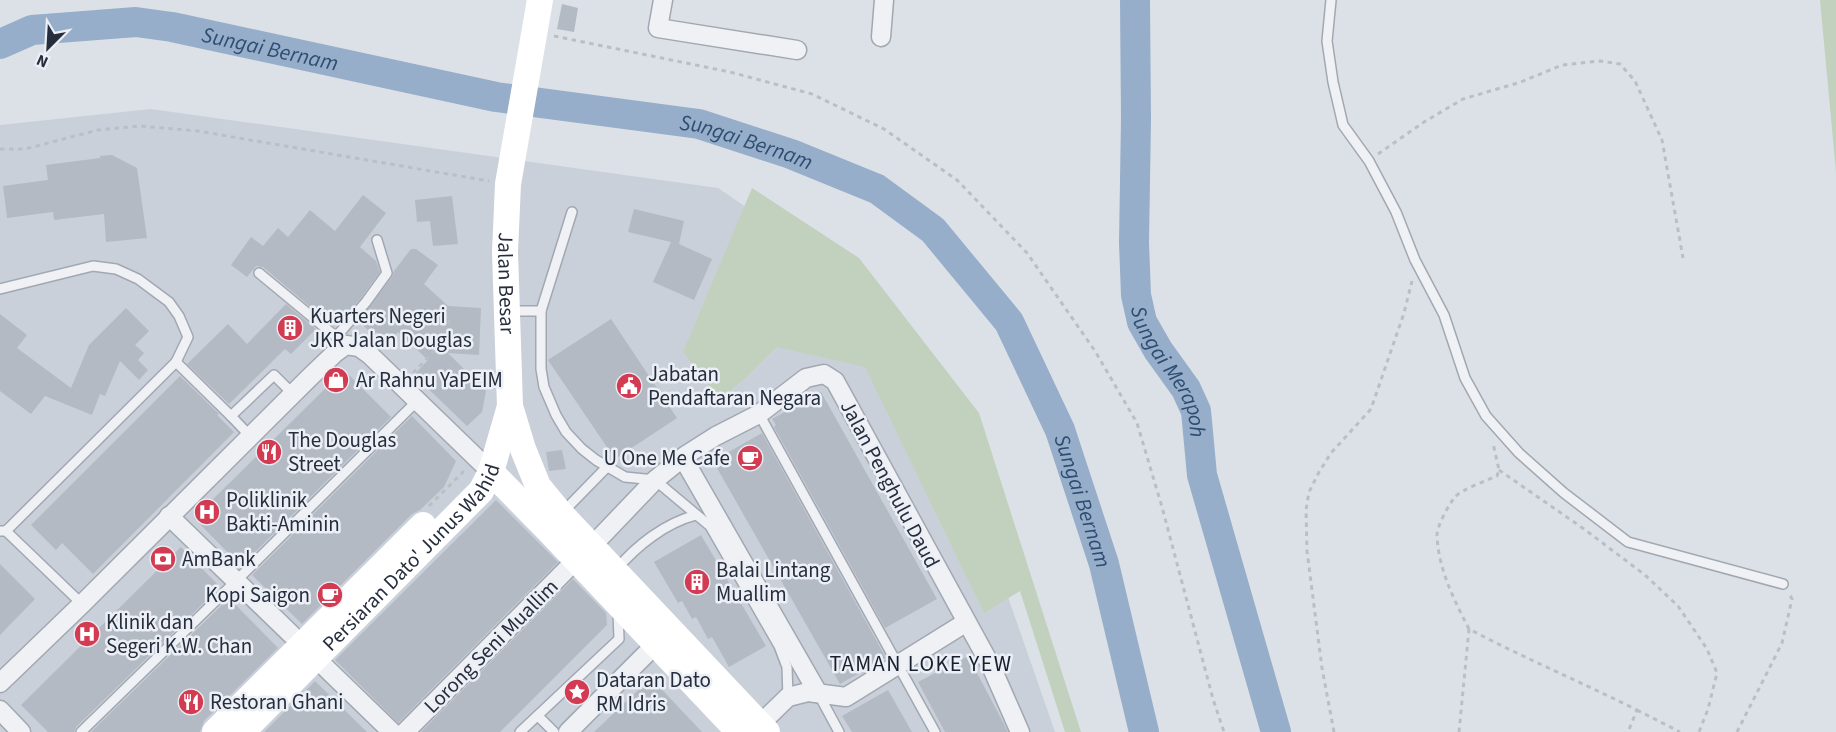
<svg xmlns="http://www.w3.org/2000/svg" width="1836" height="732" font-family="'Source Sans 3',sans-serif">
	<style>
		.built { fill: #cad0d9 }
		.green { fill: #c2d1bd }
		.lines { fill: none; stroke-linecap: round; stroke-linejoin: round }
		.river { stroke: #96aec9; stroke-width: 30 }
		.building { fill: #b3bac4 }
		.lane-casing { stroke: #a2a8b1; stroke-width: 12 }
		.street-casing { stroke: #a2a8b1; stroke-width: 21 }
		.path { stroke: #bbbec5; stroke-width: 3; stroke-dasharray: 4.5 4.5; stroke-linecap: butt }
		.lane { stroke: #eff1f5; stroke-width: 9 }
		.street { stroke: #eff1f5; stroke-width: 18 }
		.secondary { stroke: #fff; stroke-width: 26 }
		.labels { text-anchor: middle; stroke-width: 5; stroke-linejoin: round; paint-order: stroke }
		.street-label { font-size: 21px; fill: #262e3e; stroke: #eceff5 }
		.poi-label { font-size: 21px; fill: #262e3e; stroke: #eceff5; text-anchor: start }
		.water-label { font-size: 22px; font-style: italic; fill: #2e4d73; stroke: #eceff5 }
		.neighbourhood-label { font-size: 22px; letter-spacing: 1.5px; fill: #181f2e; stroke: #eceff5 }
	</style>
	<rect width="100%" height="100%" fill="#dce1e7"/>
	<polygon class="built" points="151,109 718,188 853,280 956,448 1055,732 0,732 0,125"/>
	<g class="green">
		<polygon points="1820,0 1836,0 1836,172"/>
		<polygon points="752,188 859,258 979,413 1081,732 1065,732 1020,591 984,613 865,367 777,347 742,381 720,399 683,352"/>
	</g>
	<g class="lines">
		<g class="river">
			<path id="s1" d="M1135 0 1136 119 1134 243 1136 295 1142 322 1158 350 1186 389 1196 411 1202 475 1276 732"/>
			<path id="s2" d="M0 44 32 30 136 22 172 27 496 97 699 124 791 154 877 189 933 230 1009 322 1060 430 1104 564 1144 732"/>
		</g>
	</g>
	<g class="building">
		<polygon points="562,4 578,8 574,32 557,29"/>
		<polygon points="112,155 137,168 147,238 106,242 104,214 54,220 53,212 7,218 3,186 48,180 46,165 100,158 100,156"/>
		<polygon points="363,195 386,213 360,247 376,261 380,272 361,298 340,322 330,315 326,320 263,267 256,266 247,277 231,265 251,237 263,246 278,228 288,237 310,210 335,231"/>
		<polygon points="452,196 458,244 433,246 430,221 417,222 415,200"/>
		<polygon points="634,209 684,221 679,244 712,259 694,300 653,282 671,242 628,232"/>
		<polygon points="411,249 416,249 438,265 424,284 448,306 481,308 479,355 448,353 486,391 482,412 467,426 414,375 428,360 398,332 388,343 376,332 373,335 359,321 392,277 394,271"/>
		<polygon points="286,304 316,329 291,354 285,349 229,404 187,364 228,324 247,344"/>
		<polygon points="126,308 149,331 135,345 144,353 138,360 148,370 139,380 120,361 105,396 100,394 92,415 45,396 31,414 0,391 0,314 27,335 17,348 71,388 89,345"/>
		<polygon points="611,319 677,418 615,459 548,360"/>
		<polygon points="344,370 391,417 241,566 194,518"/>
		<polygon points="180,376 219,414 217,415 234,432 93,574 62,543 56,550 31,525"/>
		<polygon points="821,392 937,599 885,628 774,427 776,425 772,419"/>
		<polygon points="412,416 456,461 444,487 420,510 412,514 302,624 252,575"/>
		<polygon points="762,433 886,658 840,684 713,461"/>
		<polygon points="562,450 566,469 549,471 546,452"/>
		<polygon points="496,500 558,562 398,723 335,660"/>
		<polygon points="701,535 766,646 729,667 712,637 708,639 696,617 692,619 682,601 678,603 654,562"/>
		<polygon points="181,547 220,587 76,727 74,732 48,732 21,705"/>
		<polygon points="0,564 35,599 0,635"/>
		<polygon points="573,579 606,613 607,625 500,732 421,732"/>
		<polygon points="229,598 278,648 204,721 200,732 91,732"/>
		<polygon points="968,656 1004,724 1008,732 945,732 918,682"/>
		<polygon points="651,678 702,732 594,732"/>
		<polygon points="315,681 367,732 264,732"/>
		<polygon points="888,690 912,732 852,732 842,716"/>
	</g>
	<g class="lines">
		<g class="lane-casing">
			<g id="lane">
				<polyline points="1331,0 1327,41 1333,82 1343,125 1369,161 1396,212 1415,260 1444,315 1465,378 1486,416 1519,453 1564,493 1628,542 1783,584"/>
				<polyline points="259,273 340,340"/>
				<polyline points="0,289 93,266 116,269 138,279 169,302 179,316 188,337 176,362"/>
				<polyline points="507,311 541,311 541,369 544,387 556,415 566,432 582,449 596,460 625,477 655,480 710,526 779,646 787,667 788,697"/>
				<polyline points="541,311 572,212"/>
				<polyline points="336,337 366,302 387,273 377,240"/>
				<polyline points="759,414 935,732"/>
				<polyline points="250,436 231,416 274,375 293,394"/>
				<polyline points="563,512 607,467"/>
				<polyline points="0,531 6,531 82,604"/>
				<polyline points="6,531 176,362 231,416"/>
				<path d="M616 570C636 546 665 523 696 515"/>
				<polyline points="818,693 839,732"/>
				<polyline points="538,716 554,732"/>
				<polyline points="81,732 236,581 417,401"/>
				<polyline points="520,732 619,639 618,612"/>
			</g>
		</g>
		<g class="street-casing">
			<g id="street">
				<polyline points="663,0 658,28 797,50"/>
				<polyline points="881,37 884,0"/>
				<polyline points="683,458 818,693"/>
				<polyline points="169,516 392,732"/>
				<polyline points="591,547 655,480 686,455 716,436 759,414 806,378 824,374 835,381 991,666 1020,732"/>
				<polyline points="0,683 82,604 310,377 335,353 346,345 359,347 370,355 491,472"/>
				<polyline points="0,710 21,732"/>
				<polyline points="405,732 576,560"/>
				<polyline points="568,732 656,644"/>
				<polyline points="752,732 788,697 808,692 846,697 965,623"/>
			</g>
		</g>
		<g class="path">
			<polyline points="554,36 730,72 812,94 884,129 957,180 1027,253 1095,351 1137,423 1162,507 1213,699 1224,732"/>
			<polyline points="0,149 25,149 98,130 140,126 198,131 489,181"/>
			<polyline points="1378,154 1424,122 1463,99 1521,82 1562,65 1600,61 1620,64 1635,81 1662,140 1683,258"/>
			<polyline points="413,373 449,335 449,317"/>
			<polyline points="1499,470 1584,529 1645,575 1678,606 1707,649 1717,673 1708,709 1699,732"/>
			<polyline points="429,506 463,472 462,469"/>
			<path d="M1469 629C1454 600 1438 568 1437 535 1437 526 1449 504 1455 497 1461 490 1487 480 1497 476L1499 470 1493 443"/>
			<polyline points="1637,710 1680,732"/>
			<polyline points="1334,732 1322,668 1307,551 1306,510 1309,492 1319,472 1331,453 1371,409 1404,313 1412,281"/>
			<path d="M1459 732 1469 629C1524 658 1581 682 1637 710L1628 732"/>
			<polyline points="1737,732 1782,643 1792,599 1789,593"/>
		</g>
		<use href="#lane" class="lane"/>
		<use href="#street" class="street"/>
		<g class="secondary">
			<path id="s3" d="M540 0 508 184 505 252 510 406 523 449 538 486 561 514 767 732"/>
			<polyline points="491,472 549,531 739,732"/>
			<polyline points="215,732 423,525"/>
			<path id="s4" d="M242 732 481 491 491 472 510 406"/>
		</g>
	</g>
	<defs>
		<g id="building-disc" transform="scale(1.35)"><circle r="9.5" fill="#d23b51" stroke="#eceff5"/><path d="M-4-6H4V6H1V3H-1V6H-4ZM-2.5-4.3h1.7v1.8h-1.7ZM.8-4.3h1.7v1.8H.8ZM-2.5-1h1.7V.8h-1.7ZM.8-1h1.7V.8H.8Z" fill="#fff"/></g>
		<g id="shop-disc" transform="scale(1.35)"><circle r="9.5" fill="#d23b51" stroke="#eceff5"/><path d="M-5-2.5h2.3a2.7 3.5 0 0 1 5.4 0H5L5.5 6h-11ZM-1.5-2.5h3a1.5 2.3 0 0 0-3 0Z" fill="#fff"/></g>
		<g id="civic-disc" transform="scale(1.35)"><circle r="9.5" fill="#d23b51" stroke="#eceff5"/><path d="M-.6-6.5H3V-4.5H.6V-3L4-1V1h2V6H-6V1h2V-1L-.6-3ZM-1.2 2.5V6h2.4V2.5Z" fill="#fff"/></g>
		<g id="restaurant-disc" transform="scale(1.35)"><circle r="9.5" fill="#d23b51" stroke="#eceff5"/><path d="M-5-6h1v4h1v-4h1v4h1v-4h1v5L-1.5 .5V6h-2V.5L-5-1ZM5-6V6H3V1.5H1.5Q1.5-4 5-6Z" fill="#fff"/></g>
		<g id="cafe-disc" transform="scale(1.35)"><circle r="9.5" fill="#d23b51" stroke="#eceff5"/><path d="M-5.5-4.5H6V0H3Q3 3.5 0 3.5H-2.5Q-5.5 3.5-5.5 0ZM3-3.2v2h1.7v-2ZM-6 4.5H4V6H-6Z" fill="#fff"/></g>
		<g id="hospital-disc" transform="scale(1.35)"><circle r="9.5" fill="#d23b51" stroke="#eceff5"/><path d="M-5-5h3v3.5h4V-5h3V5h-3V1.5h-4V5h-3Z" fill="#fff"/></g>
		<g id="bank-disc" transform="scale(1.35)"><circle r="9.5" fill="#d23b51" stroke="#eceff5"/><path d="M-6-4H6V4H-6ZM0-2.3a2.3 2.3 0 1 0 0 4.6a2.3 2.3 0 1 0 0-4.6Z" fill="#fff"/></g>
		<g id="sight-disc" transform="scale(1.35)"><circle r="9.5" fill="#d23b51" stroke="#eceff5"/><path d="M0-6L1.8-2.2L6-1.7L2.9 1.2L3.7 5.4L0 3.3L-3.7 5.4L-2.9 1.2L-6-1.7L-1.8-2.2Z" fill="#fff"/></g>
	</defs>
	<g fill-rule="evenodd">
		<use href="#building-disc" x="290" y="328"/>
		<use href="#shop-disc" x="336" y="380"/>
		<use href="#civic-disc" x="629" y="386"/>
		<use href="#restaurant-disc" x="269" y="452"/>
		<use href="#cafe-disc" x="750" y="458"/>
		<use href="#hospital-disc" x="207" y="512"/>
		<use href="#bank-disc" x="163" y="559"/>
		<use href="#building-disc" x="697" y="582"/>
		<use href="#cafe-disc" x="330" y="595"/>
		<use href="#hospital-disc" x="87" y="634"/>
		<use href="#sight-disc" x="577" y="692"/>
		<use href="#restaurant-disc" x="191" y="702"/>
	</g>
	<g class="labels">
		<g class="street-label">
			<text dy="7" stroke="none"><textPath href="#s3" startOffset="286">Jalan Besar</textPath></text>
			<text transform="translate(890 484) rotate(62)" y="7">Jalan Penghulu Daud</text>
			<text dy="7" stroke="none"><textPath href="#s4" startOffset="244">Persiaran Dato' Junus Wahid</textPath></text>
			<text transform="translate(491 646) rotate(-45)" y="7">Lorong Seni Muallim</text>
		</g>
		<g class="poi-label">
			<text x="310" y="323">Kuarters Negeri<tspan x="310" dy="24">JKR Jalan Douglas</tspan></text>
			<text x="648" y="381">Jabatan<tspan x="648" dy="24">Pendaftaran Negara</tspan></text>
			<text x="356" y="387">Ar Rahnu YaPEIM</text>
			<text x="288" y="447">The Douglas<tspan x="288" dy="24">Street</tspan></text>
			<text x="730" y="465" text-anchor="end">U One Me Cafe</text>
			<text x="226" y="507">Poliklinik<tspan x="226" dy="24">Bakti-Aminin</tspan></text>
			<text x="182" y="566">AmBank</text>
			<text x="716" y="577">Balai Lintang<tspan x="716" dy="24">Muallim</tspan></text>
			<text x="310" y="602" text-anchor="end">Kopi Saigon</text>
			<text x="106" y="629">Klinik dan<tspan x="106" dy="24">Segeri K.W. Chan</tspan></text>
			<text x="596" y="687">Dataran Dato<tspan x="596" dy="24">RM Idris</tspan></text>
			<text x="210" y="709">Restoran Ghani</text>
		</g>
		<g class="water-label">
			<text dy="8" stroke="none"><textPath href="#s2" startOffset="276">Sungai Bernam</textPath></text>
			<text dy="8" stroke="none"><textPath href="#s2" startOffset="762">Sungai Bernam</textPath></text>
			<text dy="8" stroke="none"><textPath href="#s1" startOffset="380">Sungai Merapoh</textPath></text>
			<text dy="8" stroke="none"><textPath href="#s2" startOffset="1284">Sungai Bernam</textPath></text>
		</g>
		<g class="neighbourhood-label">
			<text x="921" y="671">TAMAN LOKE YEW</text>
		</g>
	</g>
	<g transform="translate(48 48) rotate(204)" stroke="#eceff5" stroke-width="4.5" paint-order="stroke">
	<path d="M0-4.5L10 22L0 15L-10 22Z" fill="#262e3e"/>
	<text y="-9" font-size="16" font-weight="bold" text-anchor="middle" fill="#262e3e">N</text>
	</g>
</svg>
